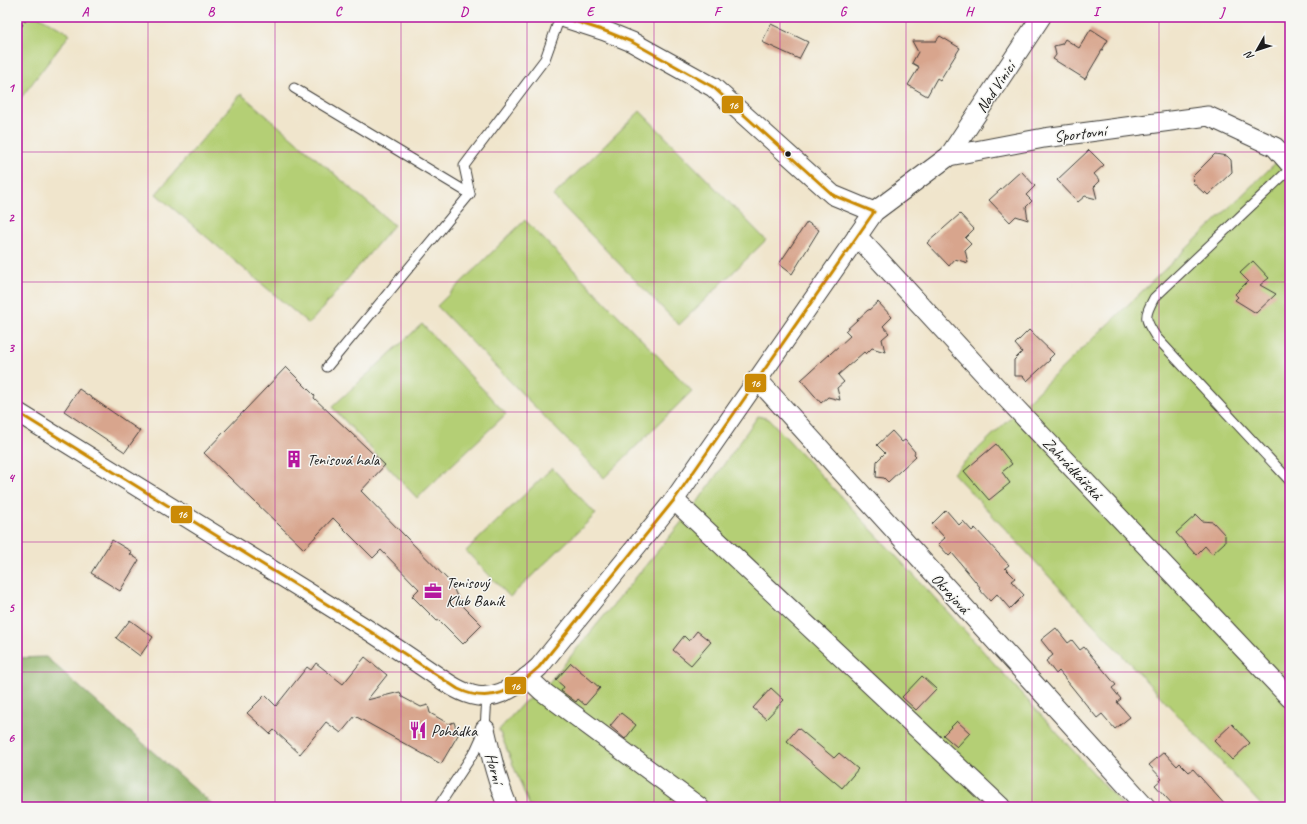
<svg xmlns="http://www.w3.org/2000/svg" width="1307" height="824" font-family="Caveat,sans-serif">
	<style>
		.green { fill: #b4cf75; stroke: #687648 }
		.forest { fill: #8fb266; stroke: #566741 }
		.building { fill: #d8a58d }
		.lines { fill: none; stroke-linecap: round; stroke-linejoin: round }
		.lane-casing { stroke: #3c3a36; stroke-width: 11 }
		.street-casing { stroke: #3c3a36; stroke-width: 21 }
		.path { stroke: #3c3a36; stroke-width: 2.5; stroke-dasharray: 3 3; stroke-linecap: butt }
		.lane { stroke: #fff; stroke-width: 9 }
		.street { stroke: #fff; stroke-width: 19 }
		.bus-1-casing { stroke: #f6f6f2; stroke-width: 6 }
		.bus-1 { stroke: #cb8a06; stroke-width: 3 }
		.grid { fill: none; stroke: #b5179e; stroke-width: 1; stroke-opacity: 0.55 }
		.bus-dot { fill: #1c1c1c; stroke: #f6f6f2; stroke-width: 1.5 }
		.labels { text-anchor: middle; stroke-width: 3; stroke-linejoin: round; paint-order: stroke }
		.street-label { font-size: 16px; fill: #1c1c1c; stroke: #f6f6f2 }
		.poi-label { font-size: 16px; fill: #1c1c1c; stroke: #f6f6f2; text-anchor: start }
		.line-badge { stroke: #f6f6f2; stroke-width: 1.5 }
		.badge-label { font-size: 11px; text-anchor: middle; font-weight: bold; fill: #fff }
		.neatline { fill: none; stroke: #b5179e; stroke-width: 1.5 }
		.grid-label { font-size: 13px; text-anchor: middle; font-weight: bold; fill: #b5179e }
	</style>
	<rect width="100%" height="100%" fill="#f6f6f2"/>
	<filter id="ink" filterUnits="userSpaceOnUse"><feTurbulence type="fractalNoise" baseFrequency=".025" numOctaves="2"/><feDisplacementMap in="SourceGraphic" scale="8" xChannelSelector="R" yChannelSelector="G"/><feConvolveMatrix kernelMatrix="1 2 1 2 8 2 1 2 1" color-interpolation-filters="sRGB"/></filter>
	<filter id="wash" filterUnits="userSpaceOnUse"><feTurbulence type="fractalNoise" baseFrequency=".012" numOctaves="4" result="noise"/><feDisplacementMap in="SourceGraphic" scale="16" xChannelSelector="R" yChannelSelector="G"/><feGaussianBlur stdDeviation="0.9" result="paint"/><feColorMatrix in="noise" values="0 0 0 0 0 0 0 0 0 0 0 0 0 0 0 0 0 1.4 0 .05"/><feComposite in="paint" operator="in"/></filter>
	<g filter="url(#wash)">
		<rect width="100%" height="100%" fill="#f0e5cc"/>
		<g class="green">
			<polygon points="17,17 40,17 70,34 17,103"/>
			<polygon points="241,94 394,225 309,324 156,194"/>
			<polygon points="640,111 766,240 679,325 553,196"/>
			<polygon points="1290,149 1290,807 1263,807 953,473"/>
			<polygon points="525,220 692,391 604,478 437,306"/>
			<polygon points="422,324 506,414 417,498 332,407"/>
			<polygon points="758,416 769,419 946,610 1124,807 530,807 499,730 524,702 542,691 694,507"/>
			<polygon points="552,468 596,514 510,597 466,551"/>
		</g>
		<polygon class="forest" points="46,657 215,807 17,807 17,658"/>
		<g id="blocks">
			<g class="building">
				<polygon points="771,24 808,42 799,59 762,42"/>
				<polygon points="1091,29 1108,40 1085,79 1053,59 1056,55 1054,46 1062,44 1065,39 1079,48"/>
				<polygon points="940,36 960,48 940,80 937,78 927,96 908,85 919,67 912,63 918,52 912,41 936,41"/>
				<polygon points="1089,150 1104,165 1094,174 1100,181 1094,187 1097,199 1085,196 1078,202 1057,180"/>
				<polygon points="1215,154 1227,156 1231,160 1232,172 1208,195 1205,192 1204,193 1192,182 1194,180 1192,177"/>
				<polygon points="1021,171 1035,186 1026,195 1032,201 1026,207 1028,220 1016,216 1010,222 989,200"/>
				<polygon points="960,214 974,229 965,238 971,244 965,250 968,263 955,259 949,266 927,243"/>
				<polygon points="807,222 819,230 792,274 779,264"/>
				<polygon points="1253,261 1269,278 1260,285 1276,294 1256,313 1235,300 1238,297 1235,294 1248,281 1240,273"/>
				<polygon points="878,302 892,317 883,326 889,333 882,339 885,352 872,348 866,354 864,352 838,375 844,382 837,388 840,400 828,397 821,403 801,380 850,336 845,331 868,310 869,310"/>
				<polygon points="1029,330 1054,354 1049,359 1050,360 1027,381 1023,376 1014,376 1014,360 1022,352 1015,344"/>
				<polygon points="286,367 315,396 314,398 385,465 361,491 451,583 460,603 482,625 463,644 439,620 437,621 412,596 419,589 381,550 373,558 333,518 304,549 204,453"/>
				<polygon points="79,389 140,431 125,452 64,411"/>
				<polygon points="892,431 902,442 905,440 915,452 914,454 916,456 888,482 884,478 876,477 877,461 885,453 877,445"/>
				<polygon points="996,444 1012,464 1002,472 1010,483 989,500 964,471"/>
				<polygon points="946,510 959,525 963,521 972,531 975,528 1009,565 1005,568 1015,578 1011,581 1024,595 1010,609 997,594 990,601 979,589 980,587 952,553 949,556 938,544 945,538 932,524"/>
				<polygon points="1196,515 1202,521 1213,522 1225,535 1225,542 1212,554 1205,546 1196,555 1176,533"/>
				<polygon points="112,540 132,552 130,554 139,560 120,591 91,573"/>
				<polygon points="130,620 153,637 140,656 116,638"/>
				<polygon points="1056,628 1068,643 1072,640 1080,650 1084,647 1116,685 1112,688 1121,699 1117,702 1130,717 1115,729 1102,714 1097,718 1059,671 1056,674 1046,661 1053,655 1041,640"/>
				<polygon points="697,631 711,642 691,665 673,650 684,636 689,641"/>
				<polygon points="365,657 387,675 367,700 400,692 402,697 421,707 428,705 430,713 449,724 454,722 458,735 441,764 355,716 341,733 326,722 300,754 274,730 270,734 247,713 265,695 276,706 307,667 311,670 316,663 343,684"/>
				<polygon points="571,663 600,688 585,705 578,699 576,702 561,691 564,687 556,680"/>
				<polygon points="922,676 936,689 916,710 902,697"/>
				<polygon points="771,688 784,700 766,719 753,708"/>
				<polygon points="621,713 636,725 625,739 610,726"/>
				<polygon points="957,721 970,733 957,747 943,735"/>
				<polygon points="1232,724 1250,743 1232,760 1214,741"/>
				<polygon points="798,728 834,758 839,753 858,769 842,788 787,741"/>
				<polygon points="1164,752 1177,766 1180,763 1189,772 1193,769 1227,807 1175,807 1155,785 1162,779 1149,765"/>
			</g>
		</g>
	</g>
	<g filter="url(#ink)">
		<use href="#blocks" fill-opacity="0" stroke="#3c3a36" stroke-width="1"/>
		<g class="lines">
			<g class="lane-casing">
				<g id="lane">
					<polyline points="294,88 470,194"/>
					<path d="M1290 169 1154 298C1144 317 1144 318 1156 337L1290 481"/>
					<polyline points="327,367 470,194 464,166 545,59 560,17"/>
					<polyline points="438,807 475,751 485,729 487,696"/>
				</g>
			</g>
			<g class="street-casing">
				<g id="street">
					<polyline points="562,17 605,31 632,42 713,87 833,195 874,212"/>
					<polyline points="949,156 1041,17"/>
					<polyline points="857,236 1009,401 1290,698"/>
					<polyline points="757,379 1146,807"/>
					<path d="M17 412C132 483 247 554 362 626 384 640 406 655 428 670 443 680 459 693 477 696 500 700 523 682 539 667L674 500 874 212 949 156 1044 138 1208 116 1275 147 1290 164"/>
					<polyline points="674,500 1001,807"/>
					<polyline points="527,677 542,691 699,807"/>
					<path d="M485 729C491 755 497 782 508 807"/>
				</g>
			</g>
			<polyline class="path" points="17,31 26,19 22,17"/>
			<use href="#lane" class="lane"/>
			<use href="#street" class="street"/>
			<g class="bus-1-casing">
				<path id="bus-1" d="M17 412 362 626 458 689C491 705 514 690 539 667L674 500 874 212 833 195 713 87 632 42 605 31 562 17"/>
			</g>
			<use href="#bus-1" class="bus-1"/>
		</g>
	</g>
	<path class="grid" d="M148 17V807M275 17V807M401 17V807M527 17V807M654 17V807M780 17V807M906 17V807M1032 17V807M1159 17V807M17 152H1290M17 282H1290M17 412H1290M17 542H1290M17 672H1290"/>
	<defs>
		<g id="building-bare" transform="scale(1.38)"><path d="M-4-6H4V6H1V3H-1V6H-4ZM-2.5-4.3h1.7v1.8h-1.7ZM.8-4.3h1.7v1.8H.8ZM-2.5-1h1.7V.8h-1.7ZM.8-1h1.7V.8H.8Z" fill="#b5179e" stroke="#f6f6f2" stroke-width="2.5" paint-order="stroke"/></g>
		<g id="office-bare" transform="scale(1.38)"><path d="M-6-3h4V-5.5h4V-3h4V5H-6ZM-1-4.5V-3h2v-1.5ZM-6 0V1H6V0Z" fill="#b5179e" stroke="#f6f6f2" stroke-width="2.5" paint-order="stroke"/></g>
		<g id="restaurant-bare" transform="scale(1.38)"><path d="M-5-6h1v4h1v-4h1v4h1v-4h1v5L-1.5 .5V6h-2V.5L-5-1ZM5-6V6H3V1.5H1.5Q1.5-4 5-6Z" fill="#b5179e" stroke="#f6f6f2" stroke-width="2.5" paint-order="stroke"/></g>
	</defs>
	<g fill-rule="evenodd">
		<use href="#building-bare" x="294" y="459"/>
		<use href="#office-bare" x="433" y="591"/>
		<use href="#restaurant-bare" x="418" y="730"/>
	</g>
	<circle class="bus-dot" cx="788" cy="154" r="3.5"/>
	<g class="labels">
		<g class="street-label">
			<text transform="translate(995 87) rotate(-56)" y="6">Nad Vinicí</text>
			<text transform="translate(1080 133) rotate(-7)" y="6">Sportovní</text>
			<text transform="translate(1073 468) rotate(47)" y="6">Zahrádkářská</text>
			<text transform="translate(951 593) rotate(48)" y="6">Okrajová</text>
			<text transform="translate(495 768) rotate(75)" y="6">Horní</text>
		</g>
		<g class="poi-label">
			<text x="307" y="465">Tenisová hala</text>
			<text x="446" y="588">Tenisový<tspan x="446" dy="18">Klub Baník</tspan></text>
			<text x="431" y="736">Pohádka</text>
		</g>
	</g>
	<g class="line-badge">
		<rect x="721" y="95" width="23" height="19" rx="4" fill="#cb8a06"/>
		<rect x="744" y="373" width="23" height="20" rx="4" fill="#cb8a06"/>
		<rect x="170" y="505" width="23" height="19" rx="4" fill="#cb8a06"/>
		<rect x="504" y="676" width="23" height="19" rx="4" fill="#cb8a06"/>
	</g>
	<g class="badge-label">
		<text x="733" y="109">16</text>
		<text x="755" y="387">16</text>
		<text x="182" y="518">16</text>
		<text x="515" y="690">16</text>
	</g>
	<rect width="1307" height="824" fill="none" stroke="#f6f6f2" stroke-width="44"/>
	<g transform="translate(1257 50) rotate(231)" stroke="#f6f6f2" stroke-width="3" paint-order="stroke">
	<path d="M0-3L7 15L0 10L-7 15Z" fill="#1c1c1c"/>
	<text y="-6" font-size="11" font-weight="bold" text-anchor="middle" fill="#1c1c1c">N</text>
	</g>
	<rect x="22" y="22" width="1263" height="780" class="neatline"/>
	<g class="grid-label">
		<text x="85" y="16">A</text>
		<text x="211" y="16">B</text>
		<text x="338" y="16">C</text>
		<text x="464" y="16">D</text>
		<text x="590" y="16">E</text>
		<text x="717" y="16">F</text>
		<text x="843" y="16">G</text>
		<text x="969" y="16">H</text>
		<text x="1096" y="16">I</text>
		<text x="1222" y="16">J</text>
		<text x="11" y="92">1</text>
		<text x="11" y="222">2</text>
		<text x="11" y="352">3</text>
		<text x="11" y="482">4</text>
		<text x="11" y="612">5</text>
		<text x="11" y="742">6</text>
	</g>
</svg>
